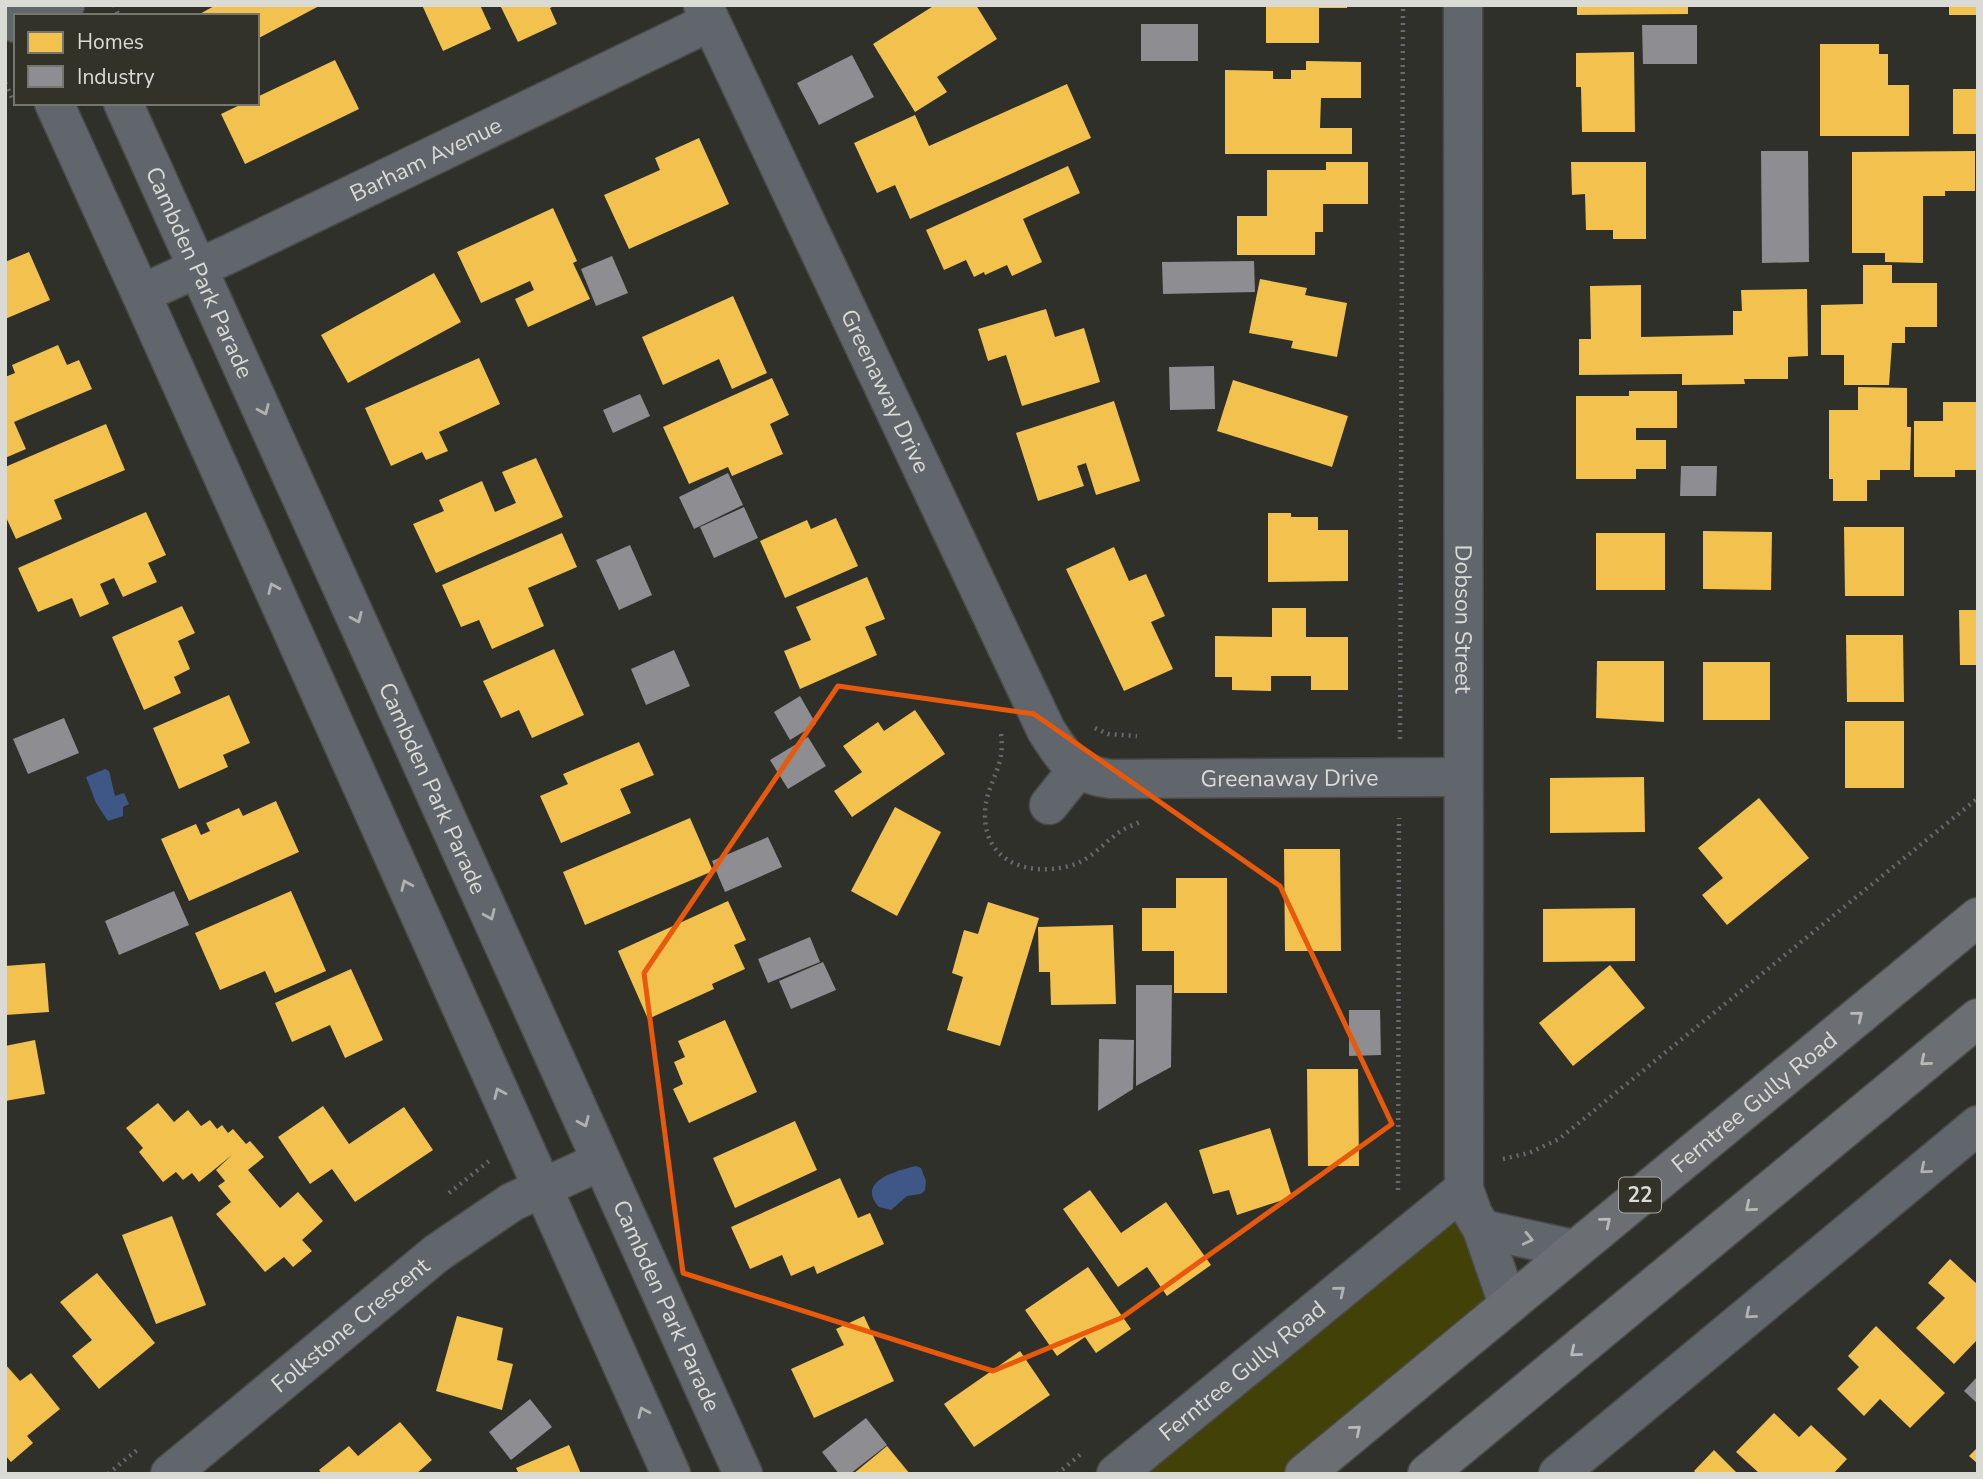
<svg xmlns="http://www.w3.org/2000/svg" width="1983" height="1479" font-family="'Nunito Sans',sans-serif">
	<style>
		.green { fill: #424107 }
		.water { fill: #3e5787 }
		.homes { fill: #f2c14e }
		.industry { fill: #8d8d92 }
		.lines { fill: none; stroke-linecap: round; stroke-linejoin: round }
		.street-casing { stroke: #4a4b47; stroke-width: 41 }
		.primary-casing { stroke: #4a4b47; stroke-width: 41 }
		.path { stroke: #666a6d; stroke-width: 4.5; stroke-dasharray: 2 5; stroke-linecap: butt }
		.street { stroke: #61666c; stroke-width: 38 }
		.primary { stroke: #6b6e72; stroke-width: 38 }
		.oneway { stroke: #b0b2b0 }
		.oneway2 { stroke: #b9bab7 }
		.marked { fill: none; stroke: #e8590c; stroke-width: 5; stroke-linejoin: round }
		.labels { text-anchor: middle; stroke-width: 7; stroke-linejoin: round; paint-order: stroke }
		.shield { fill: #323229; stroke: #a8a8a1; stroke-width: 2 }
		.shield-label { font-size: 21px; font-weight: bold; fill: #dadbd5 }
		.street-label { font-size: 23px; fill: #dadbd5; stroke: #323229 }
	</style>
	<rect width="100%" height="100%" fill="#30302b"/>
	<polygon class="green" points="1464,1189 1508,1304 1304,1474 1116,1474"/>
	<g class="water">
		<polygon points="105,769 109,771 115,796 124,793 129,804 123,807 123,816 108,821 96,803 86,777"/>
		<path d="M916 1166 921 1168 926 1181 925 1190 921 1194 907 1196 891 1210 879 1207C856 1181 896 1171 916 1166Z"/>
	</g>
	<g class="homes">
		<polygon points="216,5 321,5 257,39 257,16 196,16"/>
		<polygon points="422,5 480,5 491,29 443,51"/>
		<polygon points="500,5 556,5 550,8 557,24 518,42"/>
		<polygon points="935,5 976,5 997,39 937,77 947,92 915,112 873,44"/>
		<polygon points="1266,5 1347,5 1347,8 1319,8 1319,43 1266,43"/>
		<polygon points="1577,5 1688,5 1688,14 1577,15"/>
		<rect x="1949" y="5" width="29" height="10"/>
		<polygon points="1820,44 1879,44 1879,54 1888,54 1888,85 1909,85 1909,136 1820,136"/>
		<polygon points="1634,52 1635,132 1582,132 1581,87 1576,87 1576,53"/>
		<polygon points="335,60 359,109 245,164 221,114 244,103 257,103 257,97"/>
		<polygon points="1306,61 1361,62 1361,98 1321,98 1320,128 1352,128 1352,154 1225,154 1225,70 1273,71 1273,79 1291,79 1291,70 1306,70"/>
		<polygon points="1067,84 1091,138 910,219 895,185 877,193 854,143 915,115 929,146"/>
		<rect x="1953" y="89" width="25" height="45"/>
		<polygon points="699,138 729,204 629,249 604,195 660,170 655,158"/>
		<polygon points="1975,151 1975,191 1945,191 1945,196 1923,196 1923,263 1885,262 1885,253 1852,253 1852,152"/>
		<polygon points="1326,162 1368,162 1368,204 1323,204 1323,232 1315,232 1315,255 1237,255 1237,216 1267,216 1267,170 1326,170"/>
		<polygon points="1571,162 1646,162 1646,239 1613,239 1613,230 1586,230 1585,194 1572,195"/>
		<polygon points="1068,166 1080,193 1023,219 1042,262 1012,276 1007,265 985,275 984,272 974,277 966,260 944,270 926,230"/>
		<polygon points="553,208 577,261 573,263 590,299 528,327 515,299 534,290 530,281 481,303 457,252"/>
		<polygon points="29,252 50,300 5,319 5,262"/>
		<polygon points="1863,265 1892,265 1892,283 1937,283 1937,327 1905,327 1905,343 1892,343 1889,385 1844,385 1844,355 1821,355 1821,305 1863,304"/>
		<polygon points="434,273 461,322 348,383 321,335"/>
		<polygon points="1260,279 1307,288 1305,295 1347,303 1337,357 1291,348 1293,341 1249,333"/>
		<polygon points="1641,285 1641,337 1733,335 1733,311 1742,311 1741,290 1807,289 1808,356 1788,357 1788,379 1744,379 1745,384 1682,385 1682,374 1579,375 1579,339 1591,339 1590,286"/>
		<polygon points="733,296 767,373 732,389 719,359 663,385 642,337"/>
		<polygon points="1046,309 1055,337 1084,328 1100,382 1022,406 1006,355 988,361 978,329"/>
		<polygon points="58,345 67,365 79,360 92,389 14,422 26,449 5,458 5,377 15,373 12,365"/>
		<polygon points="479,358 500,404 439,432 448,451 426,460 422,452 391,466 365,408"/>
		<polygon points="772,378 789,415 770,424 783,454 732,476 728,467 689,484 663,427"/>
		<polygon points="1233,380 1348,416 1332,467 1217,431"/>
		<polygon points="1858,387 1907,388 1907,427 1911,427 1910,470 1880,470 1880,480 1867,480 1867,501 1833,501 1833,479 1829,479 1829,410 1858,410"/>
		<polygon points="1629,391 1677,391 1677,428 1636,428 1636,440 1666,440 1666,469 1636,469 1636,479 1576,479 1576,396 1629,396"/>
		<polygon points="1114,401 1140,481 1096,495 1086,463 1077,466 1084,486 1038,501 1016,433"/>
		<polygon points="1943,402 1978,402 1978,470 1955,470 1955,477 1914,477 1914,421 1943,421"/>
		<polygon points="106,424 125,470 54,500 62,519 16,539 5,515 5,467"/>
		<polygon points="536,458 563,517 436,573 413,524 444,511 439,500 482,481 495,512 516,503 502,472"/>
		<polygon points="146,512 166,555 148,563 157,582 123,597 114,578 100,584 109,604 80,617 72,598 38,612 18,568"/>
		<polygon points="1268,513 1291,513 1291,517 1318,517 1318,530 1348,530 1348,581 1268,582"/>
		<polygon points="836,518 858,566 785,598 760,541 807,520 811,529"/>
		<polygon points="1844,527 1904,527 1904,596 1845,596"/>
		<polygon points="1703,531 1772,532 1771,590 1703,589"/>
		<polygon points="562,533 577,567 528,588 544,626 492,649 479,620 461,627 442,585"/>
		<rect x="1596" y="533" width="69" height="57"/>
		<polygon points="1114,547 1129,581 1146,574 1165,616 1151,622 1173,669 1124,691 1066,569"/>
		<polygon points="867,577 885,619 865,627 877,655 800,689 784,651 811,640 796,607"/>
		<polygon points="182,606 195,633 178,641 190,669 174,677 181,693 144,710 112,637"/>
		<polygon points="1272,608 1306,608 1306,637 1348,637 1348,690 1311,690 1311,676 1271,676 1271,691 1232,690 1232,677 1215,677 1215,636 1272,637"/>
		<polygon points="1959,610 1978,610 1978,665 1960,665"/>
		<polygon points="1846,635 1903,635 1904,702 1847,702"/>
		<polygon points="554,649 584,715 532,738 519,710 501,718 483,681"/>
		<polygon points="1597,661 1664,661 1664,722 1596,718"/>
		<rect x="1703" y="662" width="67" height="58"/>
		<polygon points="229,695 250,743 223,755 228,767 179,789 153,728"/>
		<polygon points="915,710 945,754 852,817 834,791 862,772 843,746 878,722 884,731"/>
		<rect x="1845" y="721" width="59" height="67"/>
		<polygon points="639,742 654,775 620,789 631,813 561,843 540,796 568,784 563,774"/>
		<polygon points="1644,777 1645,832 1550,833 1550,778"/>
		<polygon points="1759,798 1809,858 1727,925 1702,895 1723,878 1698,848"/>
		<polygon points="276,801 299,852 189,901 161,839 196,824 201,835 210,831 206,823 239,808 243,816"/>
		<polygon points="895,807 941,832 897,916 851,891"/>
		<polygon points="690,818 713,871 585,925 563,872"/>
		<polygon points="1284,849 1340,849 1341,951 1285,951"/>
		<polygon points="1176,878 1227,878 1227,993 1174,993 1174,951 1142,951 1142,908 1176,908"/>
		<polygon points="291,891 326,971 275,993 265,971 220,990 195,933"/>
		<polygon points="728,901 746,940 734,945 745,969 712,984 714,989 648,1019 618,951"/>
		<polygon points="988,902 1039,918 1000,1046 947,1030 963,977 952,973 964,930 978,934"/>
		<polygon points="1635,908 1635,961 1543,962 1543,909"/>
		<polygon points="1113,925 1116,1004 1051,1005 1050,972 1039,972 1038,927"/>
		<polygon points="45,963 49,1012 5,1015 5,966"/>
		<polygon points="1610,965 1645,1008 1573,1066 1539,1023"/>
		<polygon points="351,969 383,1040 345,1058 330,1025 292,1042 275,1003"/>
		<polygon points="725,1020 757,1092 689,1123 673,1089 683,1084 674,1062 685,1057 678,1041"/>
		<polygon points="35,1040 45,1094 5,1101 5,1046"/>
		<polygon points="1307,1069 1358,1069 1359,1166 1308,1166"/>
		<polygon points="158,1103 174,1122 188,1110 201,1126 210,1120 217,1129 222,1125 228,1133 233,1129 246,1144 250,1141 264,1157 248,1170 280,1208 298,1192 323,1221 302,1240 312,1251 293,1267 284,1257 265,1272 216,1214 231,1202 218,1186 225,1181 216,1170 232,1155 199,1182 192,1173 183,1180 176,1172 163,1182 139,1152 143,1148 126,1128"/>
		<polygon points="323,1106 349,1144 404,1107 433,1150 355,1202 332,1169 310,1184 278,1137"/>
		<polygon points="795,1121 817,1170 735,1208 713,1158"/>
		<polygon points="1270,1128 1292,1197 1237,1215 1229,1190 1213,1194 1199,1150"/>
		<polygon points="840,1178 858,1218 870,1213 884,1244 817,1274 814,1266 791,1276 782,1255 750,1269 731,1227"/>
		<polygon points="1090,1190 1121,1233 1166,1202 1211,1265 1167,1296 1147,1267 1118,1287 1063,1209"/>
		<polygon points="172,1216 206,1305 156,1324 122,1235"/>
		<polygon points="1950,1259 1978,1285 1978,1339 1954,1364 1916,1328 1945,1298 1928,1283"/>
		<polygon points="1088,1267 1131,1329 1096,1353 1085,1337 1057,1356 1025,1310"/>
		<polygon points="97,1273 155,1343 99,1389 72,1356 92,1340 60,1302"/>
		<polygon points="457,1316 503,1328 497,1360 513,1364 502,1410 436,1391"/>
		<polygon points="864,1316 894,1381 814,1418 791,1369 844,1345 836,1329"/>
		<polygon points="1876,1326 1945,1393 1910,1428 1880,1399 1864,1416 1837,1389 1859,1367 1848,1356"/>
		<polygon points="1020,1351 1050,1395 974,1447 944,1404"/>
		<polygon points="5,1364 20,1381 31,1373 60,1409 27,1436 33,1443 11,1462 5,1455"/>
		<polygon points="1774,1413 1799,1437 1811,1425 1847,1459 1833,1474 1760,1474 1736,1452"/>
		<polygon points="400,1422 432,1460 416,1474 322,1474 319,1470 349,1446 358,1456"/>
		<polygon points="569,1445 581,1474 519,1474 516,1468"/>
		<polygon points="887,1446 910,1474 853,1474"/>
		<polygon points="1978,1447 1978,1464 1969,1456"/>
		<polygon points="1714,1450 1738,1474 1697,1474 1694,1471"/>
	</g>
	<g class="industry">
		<rect x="1141" y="24" width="57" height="37"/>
		<polygon points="1642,25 1697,25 1697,64 1643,64"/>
		<polygon points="852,55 874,97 819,125 797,83"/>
		<polygon points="1761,151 1808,151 1809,262 1762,263"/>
		<polygon points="612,256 628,293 596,306 581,269"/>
		<polygon points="1254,261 1255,292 1163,294 1162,262"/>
		<polygon points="1214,366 1215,409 1170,410 1169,367"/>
		<polygon points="640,394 650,416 613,433 603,410"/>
		<polygon points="1681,466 1717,466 1716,496 1680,496"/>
		<polygon points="728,473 743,505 694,529 679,497"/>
		<polygon points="744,507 758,538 714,558 700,527"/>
		<polygon points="630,545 652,595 619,610 596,560"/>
		<polygon points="674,650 690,686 646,705 631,669"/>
		<polygon points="800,696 816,724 790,740 774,712"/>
		<polygon points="64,718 79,753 28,774 13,739"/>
		<polygon points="808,737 826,766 788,789 770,760"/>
		<polygon points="768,837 782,867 725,892 712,861"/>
		<polygon points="174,891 189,925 119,955 105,921"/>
		<polygon points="810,937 820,962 768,983 758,959"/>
		<polygon points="823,962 836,990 791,1009 779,981"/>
		<polygon points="1136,985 1172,985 1171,1067 1136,1086"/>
		<polygon points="1349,1010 1380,1010 1381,1055 1349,1056"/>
		<polygon points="1099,1039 1134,1040 1133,1089 1098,1111"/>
		<polygon points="1978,1376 1978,1404 1964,1391"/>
		<polygon points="530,1399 552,1427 511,1460 489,1432"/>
		<polygon points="866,1418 887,1445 850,1474 839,1474 822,1452"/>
	</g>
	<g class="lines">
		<g class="street-casing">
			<g id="street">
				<polyline points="8,5 16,23"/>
				<path id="s1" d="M703 5 1046 730C1066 761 1073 774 1111 779L1463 777"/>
				<path id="s2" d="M1463 5 1464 1189 1473 1214 1482 1229 1508 1304"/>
				<polyline points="44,16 65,5"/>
				<polyline points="54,103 141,294 671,1474"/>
				<path id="s3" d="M123 103 743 1474"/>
				<path id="s4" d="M141 294 229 254 710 22"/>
				<polyline points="1049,805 1077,770"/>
				<polyline points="1482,1229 1573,1249"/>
				<path id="s5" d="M170 1474 437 1253 512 1202 601 1161"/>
				<path id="s6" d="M1116 1474 1464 1189"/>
				<polyline points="1558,1474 1978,1125"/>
			</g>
		</g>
		<g class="primary-casing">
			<g id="primary">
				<path id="s7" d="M1304 1474 1978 917"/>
				<polyline points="1427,1474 1978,1018"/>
			</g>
		</g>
		<g class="path">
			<polyline points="114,5 119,16"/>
			<polyline points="5,83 14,102"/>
			<polyline points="1095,728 1108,734 1137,736"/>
			<path d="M1001 734C1006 768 986 783 985 812 983 861 1027 877 1069 866 1087 862 1100 847 1114 836 1122 829 1133 825 1143 821"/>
			<polyline points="1400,739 1403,5"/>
			<polyline points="1503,1159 1529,1153 1559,1139 1978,798"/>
			<polyline points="1398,1190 1399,818"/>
			<polyline points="449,1193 489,1161"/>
			<polyline points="108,1474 137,1450"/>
			<polyline points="1057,1474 1081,1454"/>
		</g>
		<use href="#street" class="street"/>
		<use href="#primary" class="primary"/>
	</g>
	<defs><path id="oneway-chevron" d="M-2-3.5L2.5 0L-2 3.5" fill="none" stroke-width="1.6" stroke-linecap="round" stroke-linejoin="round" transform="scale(1.75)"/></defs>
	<g class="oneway">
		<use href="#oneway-chevron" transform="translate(264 410) rotate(66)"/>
		<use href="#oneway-chevron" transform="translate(273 588) rotate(-114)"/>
		<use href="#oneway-chevron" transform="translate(357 618) rotate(66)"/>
		<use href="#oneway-chevron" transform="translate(406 885) rotate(-114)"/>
		<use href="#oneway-chevron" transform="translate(490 915) rotate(66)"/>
		<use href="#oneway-chevron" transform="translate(499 1093) rotate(-114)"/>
		<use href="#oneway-chevron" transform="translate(584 1122) rotate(66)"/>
		<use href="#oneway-chevron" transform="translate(1925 1169) rotate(140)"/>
		<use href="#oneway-chevron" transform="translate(1528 1239) rotate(13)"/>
		<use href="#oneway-chevron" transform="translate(1340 1291) rotate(-39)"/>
		<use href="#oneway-chevron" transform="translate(1750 1314) rotate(140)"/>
		<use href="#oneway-chevron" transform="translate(643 1412) rotate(-114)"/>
	</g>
	<g class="oneway2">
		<use href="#oneway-chevron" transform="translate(1858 1016) rotate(-39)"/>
		<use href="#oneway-chevron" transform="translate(1925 1061) rotate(140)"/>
		<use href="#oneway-chevron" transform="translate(1750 1207) rotate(140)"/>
		<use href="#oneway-chevron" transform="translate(1606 1222) rotate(-39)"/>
		<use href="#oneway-chevron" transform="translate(1575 1352) rotate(140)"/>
		<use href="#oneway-chevron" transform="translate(1356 1430) rotate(-40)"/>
	</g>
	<path class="marked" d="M838 686 1034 714 1280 886 1392 1124 1121 1318 993 1371 683 1273 644 973Z"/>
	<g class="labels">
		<rect class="shield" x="1619" y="1177.5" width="42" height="35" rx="5"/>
		<g class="shield-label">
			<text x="1640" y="1202">22</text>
		</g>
		<g class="street-label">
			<text dy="8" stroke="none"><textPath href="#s4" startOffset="315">Barham Avenue</textPath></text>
			<text dy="8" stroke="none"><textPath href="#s3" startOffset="186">Cambden Park Parade</textPath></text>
			<text dy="8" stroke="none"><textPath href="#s1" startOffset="427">Greenaway Drive</textPath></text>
			<text dy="8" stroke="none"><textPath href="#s2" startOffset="614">Dobson Street</textPath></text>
			<text dy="8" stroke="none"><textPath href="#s1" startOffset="1066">Greenaway Drive</textPath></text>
			<text dy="8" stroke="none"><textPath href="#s3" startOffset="752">Cambden Park Parade</textPath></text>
			<text dy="8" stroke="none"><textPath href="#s7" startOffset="584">Ferntree Gully Road</textPath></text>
			<text dy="8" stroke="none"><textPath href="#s3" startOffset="1320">Cambden Park Parade</textPath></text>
			<text dy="8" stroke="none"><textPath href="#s5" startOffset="234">Folkstone Crescent</textPath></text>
			<text dy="8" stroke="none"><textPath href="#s6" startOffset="163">Ferntree Gully Road</textPath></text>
		</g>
	</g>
	<rect width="1983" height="1479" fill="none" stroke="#dadbd5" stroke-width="14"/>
	<rect x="14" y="14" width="245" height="91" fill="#323229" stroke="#75766e" stroke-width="2"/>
	<rect x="28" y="32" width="35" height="21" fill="#f2c14e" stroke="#75766e" stroke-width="2"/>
	<text x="77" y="49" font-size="21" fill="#dadbd5">Homes</text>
	<rect x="28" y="66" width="35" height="21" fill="#8d8d92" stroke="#75766e" stroke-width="2"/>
	<text x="77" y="84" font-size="21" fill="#dadbd5">Industry</text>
</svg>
